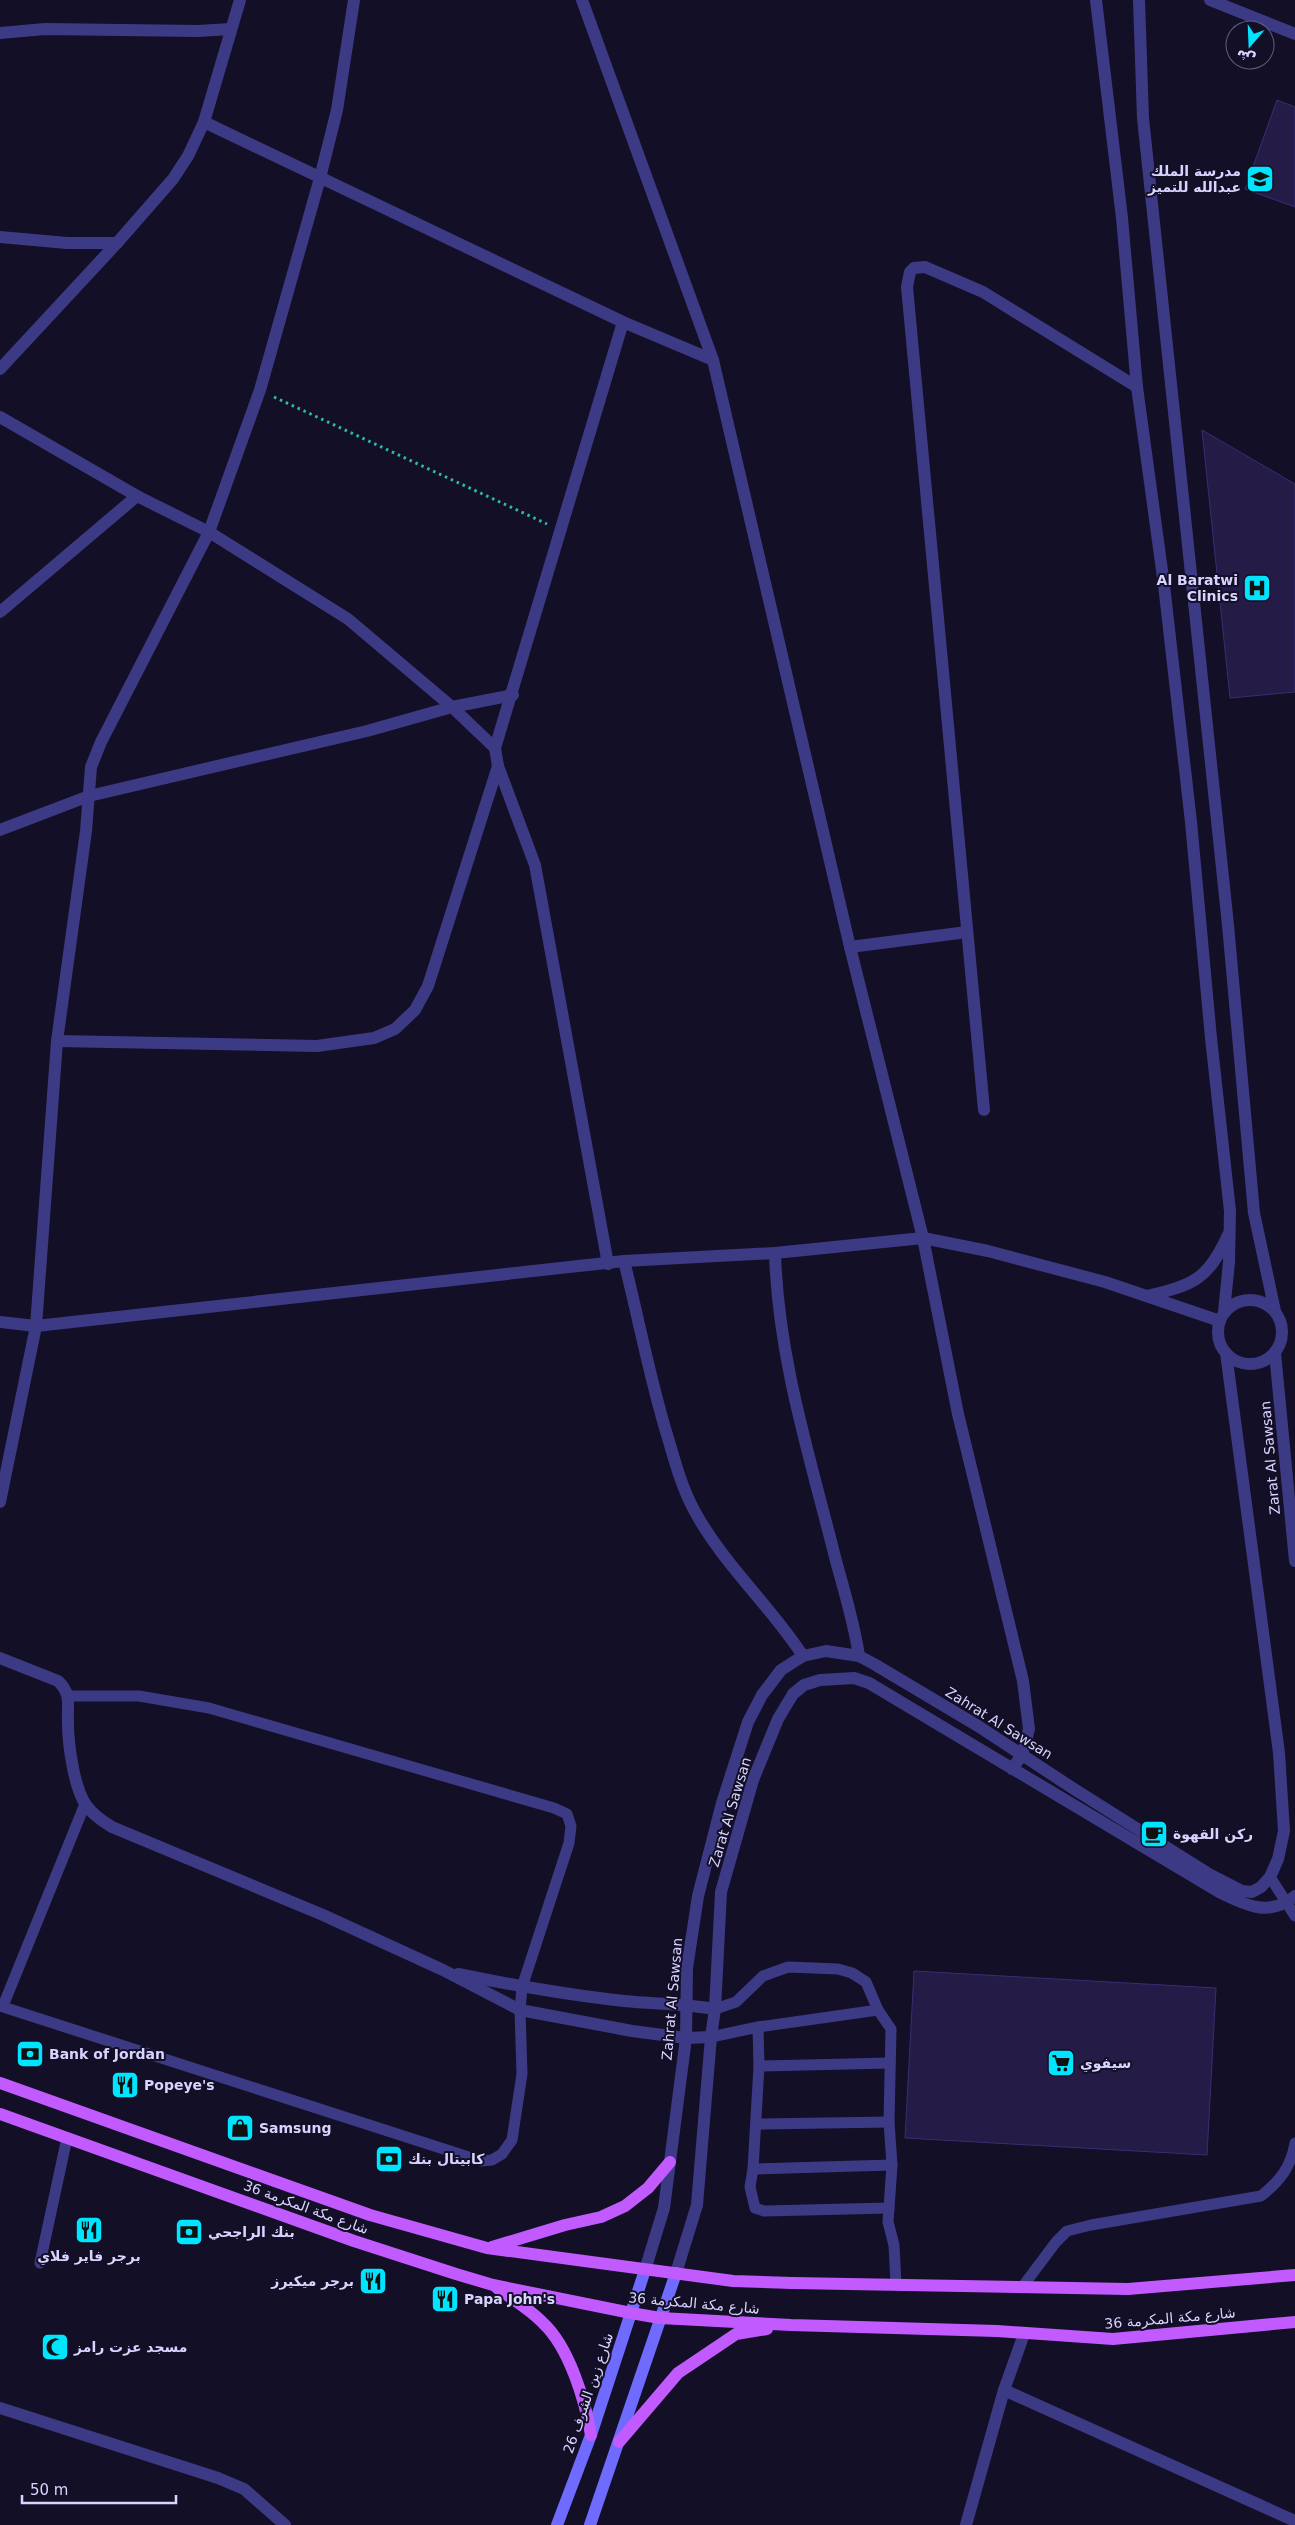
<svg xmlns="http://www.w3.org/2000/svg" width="1295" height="2525" font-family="'DejaVu Sans','Noto Sans Arabic',sans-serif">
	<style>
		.building { fill: #241b47; stroke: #3b2d73 }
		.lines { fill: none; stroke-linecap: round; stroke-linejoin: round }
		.path { stroke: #2fb8b0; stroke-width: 3; stroke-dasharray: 2.5 4; stroke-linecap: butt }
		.service { stroke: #3d3a85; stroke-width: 11 }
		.minor { stroke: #3d3a85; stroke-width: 12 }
		.secondary { stroke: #6f6bff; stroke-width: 12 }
		.primary { stroke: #c25bff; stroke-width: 12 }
		.labels { text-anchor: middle; stroke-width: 4; stroke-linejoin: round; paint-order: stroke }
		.poi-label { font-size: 14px; font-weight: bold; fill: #d9d4ff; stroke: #130f26; text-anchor: start }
		.street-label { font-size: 14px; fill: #d9d4ff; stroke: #130f26 }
	</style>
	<rect width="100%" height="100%" fill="#130f26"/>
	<g class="building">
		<polygon points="1277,100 1295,107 1295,207 1245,189"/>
		<polygon points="1202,430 1295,484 1295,692 1230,698"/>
		<polygon points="914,1971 1216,1988 1207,2155 905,2138"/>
	</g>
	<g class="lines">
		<polyline class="path" points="274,397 547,524"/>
		<g class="service">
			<polyline points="1270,1877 1295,1916"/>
			<polyline points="0,2006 481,2161 492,2160 502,2154 512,2140 522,2074 520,2010 522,1987 569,1843 571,1826 567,1814 554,1808 209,1708 139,1696 69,1696"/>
			<polyline points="3,2006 85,1804"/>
			<polyline points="715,2009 736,2002 763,1976 788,1967 838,1969 852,1973 866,1982 878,2010 891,2029 889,2122 892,2165 888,2222 894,2245 896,2284"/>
			<polyline points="758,2027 759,2066 753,2169 750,2187 755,2208 764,2211 889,2208"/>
			<polyline points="711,2037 758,2027 878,2010"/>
			<polyline points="759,2066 890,2063"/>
			<polyline points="756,2124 889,2122"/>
			<polyline points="753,2169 892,2165"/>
			<polyline points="40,2263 67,2138"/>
			<path d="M1023 2286 1056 2242 1067 2231 1091 2225 1261 2196C1280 2181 1291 2167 1295 2143"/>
		</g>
		<g class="minor">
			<polyline points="582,0 713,360 850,947 923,1238 958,1414 1023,1681 1029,1729 1022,1755 1012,1769"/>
			<polyline points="1096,0 1122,218 1137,387 1164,585 1191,822 1211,1038 1230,1211 1229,1262 1224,1312"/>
			<polyline points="1139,0 1143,118 1228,925 1254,1213 1275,1311"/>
			<polyline points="1210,0 1295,34"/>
			<polyline points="0,33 45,29 198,31 231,29"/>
			<polyline points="204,122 623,322 713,360"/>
			<polyline points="0,237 67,243 117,243"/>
			<polyline points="0,369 117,243 173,179 188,156 204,122 240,0"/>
			<polyline points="0,417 137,496 209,532 348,619 452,707 513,695"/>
			<polyline points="0,612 137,496"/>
			<polyline points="495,748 498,766 535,865 608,1264"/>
			<polyline points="0,830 89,796 367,731 452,707 495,748 623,322"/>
			<polyline points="850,947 967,932"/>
			<polyline points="57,1041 317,1046 374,1038 395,1029 415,1010 428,986 498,766"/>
			<polyline points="984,1110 907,287 910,272 914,268 925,267 983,292 1137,387"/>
			<path d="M775 1253C778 1358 810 1457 835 1557 844 1591 854 1622 859 1656"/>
			<path d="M624 1261C639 1320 650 1380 668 1438 675 1462 682 1488 694 1510 723 1564 770 1605 803 1656"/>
			<path d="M1147 1296C1193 1285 1208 1280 1228 1235"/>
			<circle cx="1250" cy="1332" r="32"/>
			<polyline points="0,1322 36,1326 624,1261 775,1253 923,1238 988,1251 1105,1282 1220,1321"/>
			<polyline points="1275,1353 1295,1561"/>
			<polyline points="0,1502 36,1326 57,1041 86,831 91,767 101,742 209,532 260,390 320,178 337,110 354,0"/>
			<path d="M0 1658 58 1681C72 1694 67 1705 68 1723 68 1744 74 1788 86 1805 93 1815 102 1821 112 1827L323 1915 443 1970 520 2010 632 2031 686 2038 711 2037"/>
			<path d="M458 1974C512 1985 568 1995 624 2001 655 2004 685 2004 715 2009"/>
			<polyline points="645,2270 664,2208 686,2038 687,1968 698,1896 722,1803 748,1722 762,1695 781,1670 803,1656 826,1651 859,1656 874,1664 978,1726 1074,1789 1209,1874 1242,1891 1252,1892 1261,1887 1270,1877 1278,1859 1284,1831 1279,1753 1226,1353"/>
			<path d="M676 2273 697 2205 711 2037 715 2009 721 1892 753 1780 778 1719 793 1694 804 1685 820 1680 854 1678 869 1683 1221 1893C1247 1906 1270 1917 1295 1896"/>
			<polyline points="1004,2390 1295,2521"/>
			<polyline points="0,2408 218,2478 244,2489 285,2525"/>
			<polyline points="966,2525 1004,2390 1024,2334"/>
		</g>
		<g class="secondary">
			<polyline points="557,2525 591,2435 645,2270"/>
			<polyline points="590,2525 676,2273"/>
		</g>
		<g class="primary">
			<polyline points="0,2083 370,2215 487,2248 733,2281 792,2283 1128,2289 1295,2275"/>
			<polyline points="0,2114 354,2241 456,2274 493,2285 631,2313 660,2318 791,2325 997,2331 1113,2339 1295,2322"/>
			<polyline points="492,2247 565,2225 601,2217 625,2206 648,2188 670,2162"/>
			<path d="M497 2288C512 2299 530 2309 543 2323 569 2347 585 2400 591 2435"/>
			<polyline points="619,2442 678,2373 736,2334 767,2329"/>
		</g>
	</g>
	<defs>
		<g id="school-square" transform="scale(1.4375)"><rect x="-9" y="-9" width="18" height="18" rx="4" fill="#00e5ff" stroke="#130f26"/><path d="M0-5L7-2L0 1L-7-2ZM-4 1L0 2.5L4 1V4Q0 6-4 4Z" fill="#111"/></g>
		<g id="hospital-square" transform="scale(1.4375)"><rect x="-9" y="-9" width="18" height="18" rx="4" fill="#00e5ff" stroke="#130f26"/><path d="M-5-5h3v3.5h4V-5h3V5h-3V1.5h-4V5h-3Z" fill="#111"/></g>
		<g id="cafe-square" transform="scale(1.4375)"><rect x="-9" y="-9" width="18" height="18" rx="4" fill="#00e5ff" stroke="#130f26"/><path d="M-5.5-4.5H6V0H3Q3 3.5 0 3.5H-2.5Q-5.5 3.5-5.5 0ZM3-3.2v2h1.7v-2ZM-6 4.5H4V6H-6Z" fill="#111"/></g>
		<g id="bank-square" transform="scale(1.4375)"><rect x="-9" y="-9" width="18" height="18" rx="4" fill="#00e5ff" stroke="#130f26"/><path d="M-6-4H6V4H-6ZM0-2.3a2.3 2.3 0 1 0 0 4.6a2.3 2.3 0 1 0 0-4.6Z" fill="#111"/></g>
		<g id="supermarket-square" transform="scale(1.4375)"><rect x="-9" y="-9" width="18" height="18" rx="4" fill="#00e5ff" stroke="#130f26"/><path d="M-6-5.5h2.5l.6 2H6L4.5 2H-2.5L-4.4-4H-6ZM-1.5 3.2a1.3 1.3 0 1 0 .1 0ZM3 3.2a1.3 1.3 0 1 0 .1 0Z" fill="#111"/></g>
		<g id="restaurant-square" transform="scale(1.4375)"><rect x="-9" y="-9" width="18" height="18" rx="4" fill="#00e5ff" stroke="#130f26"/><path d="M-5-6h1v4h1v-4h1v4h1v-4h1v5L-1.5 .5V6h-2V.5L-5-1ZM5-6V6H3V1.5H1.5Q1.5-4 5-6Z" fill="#111"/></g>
		<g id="shop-square" transform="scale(1.4375)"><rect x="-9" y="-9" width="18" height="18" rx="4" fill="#00e5ff" stroke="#130f26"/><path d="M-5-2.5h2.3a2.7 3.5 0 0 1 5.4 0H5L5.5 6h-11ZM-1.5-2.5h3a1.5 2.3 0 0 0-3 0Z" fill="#111"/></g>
		<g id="mosque-square" transform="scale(1.4375)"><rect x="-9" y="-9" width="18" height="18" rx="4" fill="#00e5ff" stroke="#130f26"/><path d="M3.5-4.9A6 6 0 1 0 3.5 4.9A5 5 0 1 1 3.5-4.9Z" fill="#111"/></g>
	</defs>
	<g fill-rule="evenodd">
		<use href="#school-square" x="1260" y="179"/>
		<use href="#hospital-square" x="1257" y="588"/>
		<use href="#cafe-square" x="1154" y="1834"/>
		<use href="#bank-square" x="30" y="2054"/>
		<use href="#supermarket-square" x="1061" y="2063"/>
		<use href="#restaurant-square" x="125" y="2085"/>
		<use href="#shop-square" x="240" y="2128"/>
		<use href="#bank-square" x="389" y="2159"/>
		<use href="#restaurant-square" x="89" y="2230"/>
		<use href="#bank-square" x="189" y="2232"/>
		<use href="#restaurant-square" x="373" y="2281"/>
		<use href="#restaurant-square" x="445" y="2299"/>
		<use href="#mosque-square" x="55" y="2347"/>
	</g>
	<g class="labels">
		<g class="poi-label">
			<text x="1241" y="176" text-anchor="end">مدرسة الملك<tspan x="1241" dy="16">عبدالله للتميز</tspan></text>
			<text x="1238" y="585" text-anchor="end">Al Baratwi<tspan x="1238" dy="16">Clinics</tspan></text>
			<text x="1173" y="1839">ركن القهوة</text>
			<text x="49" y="2059">Bank of Jordan</text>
			<text x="1080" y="2068">سيفوي</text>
			<text x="144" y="2090">Popeye's</text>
			<text x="259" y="2133">Samsung</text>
			<text x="408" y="2164">كابيتال بنك</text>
			<text x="208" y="2237">بنك الراجحي</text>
			<text x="89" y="2261" text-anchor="middle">برجر فاير فلاي</text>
			<text x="354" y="2286" text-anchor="end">برجر ميكيرز</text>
			<text x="464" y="2304">Papa John's</text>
			<text x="74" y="2352">مسجد عزت رامز</text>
		</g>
		<g class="street-label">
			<text transform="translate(1270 1458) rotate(-95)" y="5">Zarat Al Sawsan</text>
			<text transform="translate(999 1723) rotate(32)" y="5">Zahrat Al Sawsan</text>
			<text transform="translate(730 1812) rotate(-73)" y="5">Zarat Al Sawsan</text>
			<text transform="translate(672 1999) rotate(-85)" y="5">Zahrat Al Sawsan</text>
			<text transform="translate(306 2207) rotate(20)" y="5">شارع مكة المكرمة 36</text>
			<text transform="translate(694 2303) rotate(5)" y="5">شارع مكة المكرمة 36</text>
			<text transform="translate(1170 2318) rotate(-5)" y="5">شارع مكة المكرمة 36</text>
			<text transform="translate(588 2393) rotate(-71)" y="5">شارع زين الشرف 26</text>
		</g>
	</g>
	<g transform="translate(1250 45) rotate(199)"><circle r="24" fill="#130f26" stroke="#625e7d"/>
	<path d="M0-4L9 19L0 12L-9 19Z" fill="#00e5ff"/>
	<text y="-8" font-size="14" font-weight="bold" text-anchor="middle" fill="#d9d4ff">ش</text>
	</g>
	<path d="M22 2495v8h154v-8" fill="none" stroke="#d9d4ff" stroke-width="2.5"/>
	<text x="30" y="2495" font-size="15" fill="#d9d4ff" stroke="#130f26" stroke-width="4" paint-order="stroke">50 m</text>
</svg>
